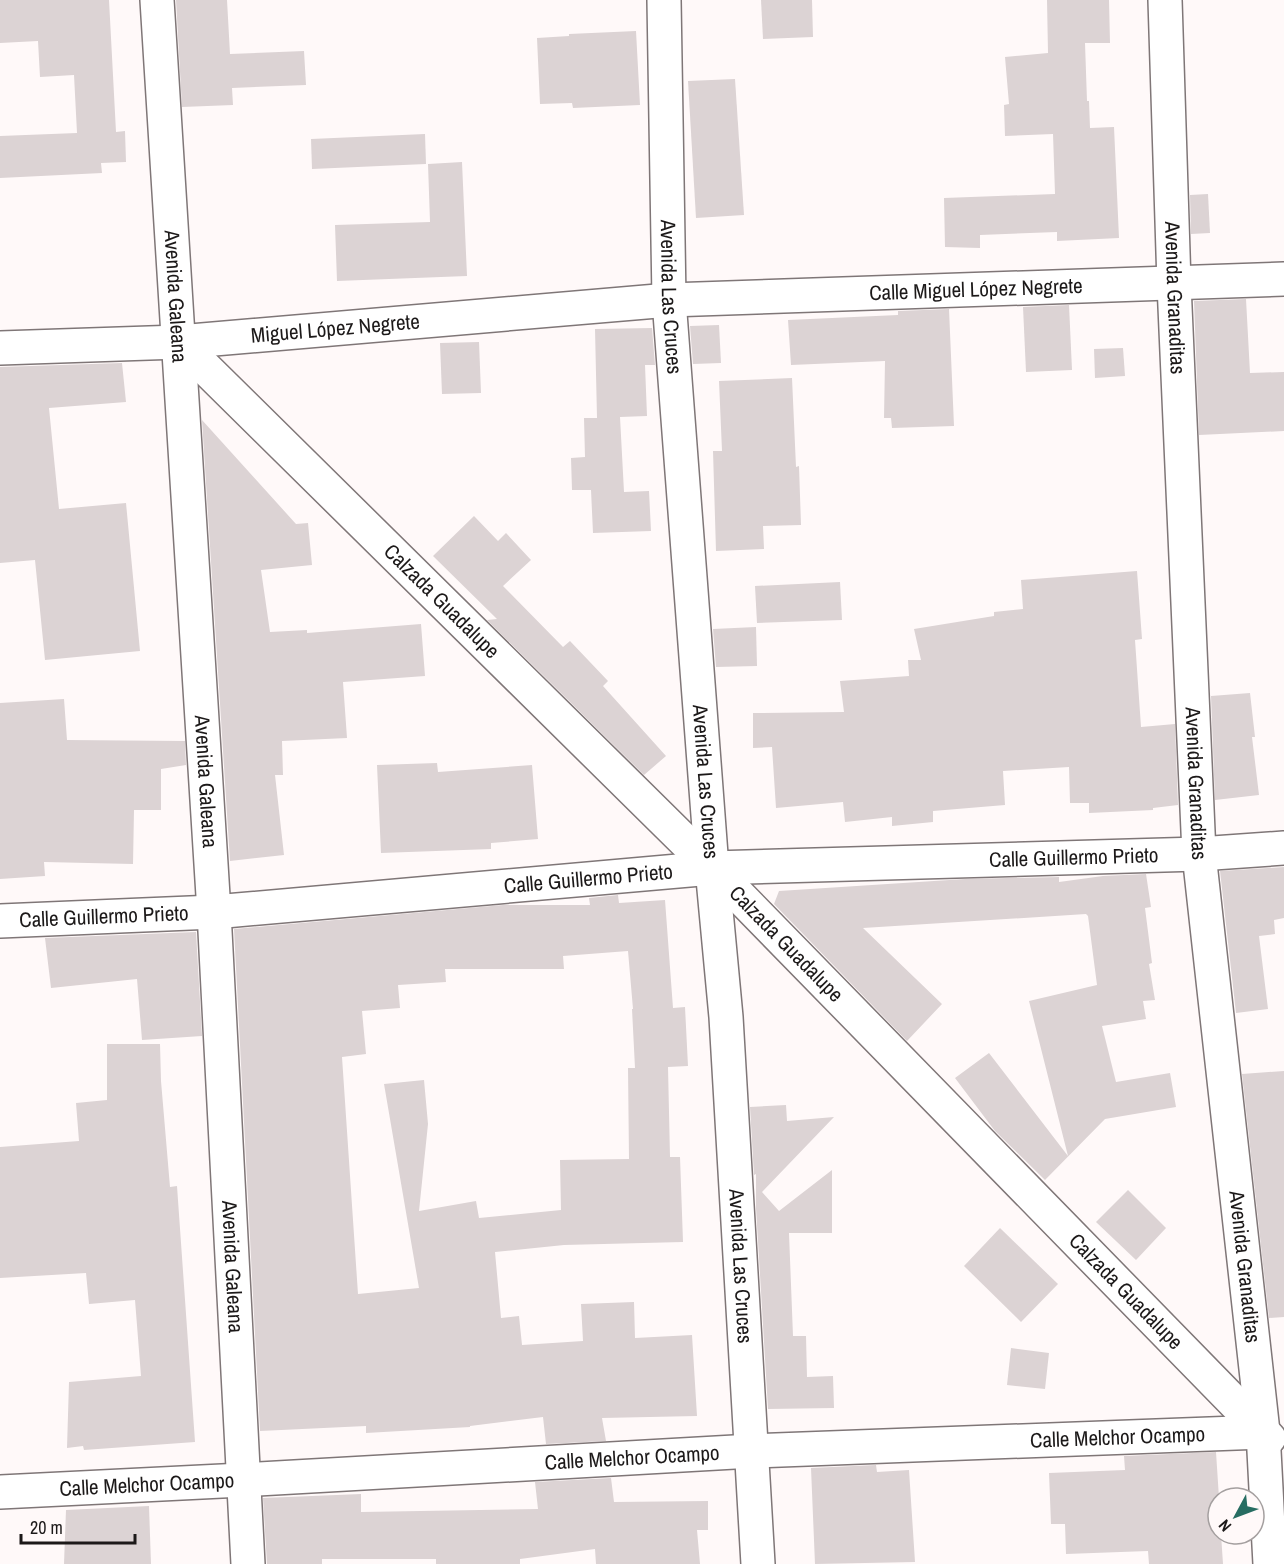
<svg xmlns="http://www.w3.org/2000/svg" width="1284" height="1564" font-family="'Archivo Narrow',sans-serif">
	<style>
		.building { fill: #dcd3d4; fill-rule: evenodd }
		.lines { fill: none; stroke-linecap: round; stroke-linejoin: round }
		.minor-casing { stroke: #7f7677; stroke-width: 36 }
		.minor { stroke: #fff; stroke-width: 33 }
		.labels { text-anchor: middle; stroke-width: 4.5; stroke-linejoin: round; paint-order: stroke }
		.street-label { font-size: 21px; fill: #1c1919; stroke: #fff9f9 }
	</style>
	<rect width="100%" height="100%" fill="#fff9f9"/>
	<g class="building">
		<polygon points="0,0 109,0 116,132 125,131 126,162 101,163 102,173 0,178 0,136 77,133 74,75 40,77 38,41 0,43"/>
		<polygon points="176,0 227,0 230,54 304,51 306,85 232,88 233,105 182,107"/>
		<polygon points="761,0 812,0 813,37 763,39"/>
		<polygon points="1047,0 1109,0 1110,43 1085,43 1087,101 1089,101 1090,128 1114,127 1119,238 1057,241 1057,232 980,235 980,248 945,247 944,198 1055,194 1053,134 1005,136 1004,105 1009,104 1005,57 1048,53"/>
		<polygon points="636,31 640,105 573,108 572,103 540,104 537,38 569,36 569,34"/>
		<polygon points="735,79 744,215 696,218 688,81"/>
		<polygon points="425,134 426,164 312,169 311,139"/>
		<polygon points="462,162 467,276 337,281 335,225 430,222 428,164"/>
		<polygon points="1208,194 1210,233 1191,234 1190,195"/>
		<polygon points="1246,299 1250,373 1284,372 1284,431 1199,435 1194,301"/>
		<polygon points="1069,305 1072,370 1026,372 1023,307"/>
		<polygon points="949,309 954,426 892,428 891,418 884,418 885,361 791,365 788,320 898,315 898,311"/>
		<polygon points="719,325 721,363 693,364 690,326"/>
		<polygon points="652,328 655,365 645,365 647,416 620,417 624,492 649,491 651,531 593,533 591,490 572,490 571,458 585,457 584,418 597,418 595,329"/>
		<polygon points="479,342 481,393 442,394 440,343"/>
		<polygon points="1123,348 1125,376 1095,378 1094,349"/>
		<polygon points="122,363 126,402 49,408 59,509 126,503 140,651 45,660 35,560 0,563 0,367"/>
		<polygon points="792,378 796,467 799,466 801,525 763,526 764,549 716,551 713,451 722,451 719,381"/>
		<polygon points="202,420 296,524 308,523 312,565 261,570 270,632 307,630 307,633 421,624 425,676 343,682 347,738 282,741 283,775 275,775 284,855 230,861"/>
		<polygon points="474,516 498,541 506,533 531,560 503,586 563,647 570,641 608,681 603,686 666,756 644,775 487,620 497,619 433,556"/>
		<polygon points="1137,571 1142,639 1135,640 1141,727 1175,724 1178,805 1153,808 1153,810 1089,813 1089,803 1070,803 1069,767 1003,771 1005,805 933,811 933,822 892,826 892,817 845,822 843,802 776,808 772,747 753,748 753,713 844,712 840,681 909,676 908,660 921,660 914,629 994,616 994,612 1023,609 1021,580"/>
		<polygon points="840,582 842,620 757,623 755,586"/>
		<polygon points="756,627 757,666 716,667 713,629"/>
		<polygon points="1250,693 1255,737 1252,737 1259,795 1215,800 1211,696"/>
		<polygon points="64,699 67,740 185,741 186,765 161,769 161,810 134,810 133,864 44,862 45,876 0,879 0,703"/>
		<polygon points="437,763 438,772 532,765 538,839 491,843 491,849 381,853 377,765"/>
		<polygon points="1284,867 1284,918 1274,920 1275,934 1259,936 1268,1009 1236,1013 1220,871"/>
		<polygon points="1146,874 1151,907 1145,908 1152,963 1149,964 1155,1000 1143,1001 1146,1019 1102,1026 1116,1082 1170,1073 1176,1107 1105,1119 1045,1180 995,1131 955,1078 989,1053 1068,1156 1029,1001 1097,985 1088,916 1086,914 863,928 942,1004 907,1041 774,904 779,891 965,879 1059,877 1059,882 1103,876"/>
		<path d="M618 895 619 903 665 900 673 1008 685 1007 688 1066 668 1067 670 1157H680L683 1242 564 1245 495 1252 501 1318 519 1316 522 1345 583 1341 581 1304 634 1302 635 1338 692 1335 697 1416 602 1418 606 1441 546 1444 543 1417 470 1426V1427L366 1433V1426L260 1431 234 929 503 905H590L589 898ZM628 951 633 1009H632L635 1068H628L629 1159 560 1160 561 1210 479 1218 476 1201 419 1211 428 1124 424 1080 384 1084 419 1288 358 1294 342 1057 366 1054 362 1011 400 1008 398 985 446 982 445 969H564L563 956Z"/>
		<polygon points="196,932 202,1036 142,1040 137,979 51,988 45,938"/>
		<polygon points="107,1044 160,1044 161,1081 170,1187 177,1186 195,1442 84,1450 83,1446 67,1448 69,1382 141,1376 135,1300 89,1304 86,1273 0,1278 0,1147 79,1141 76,1103 107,1100"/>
		<polygon points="1284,1071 1284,1317 1269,1318 1242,1074"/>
		<polygon points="786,1105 787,1121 834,1117 762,1192 779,1211 832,1170 832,1233 789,1233 793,1336 806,1336 807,1377 833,1376 834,1408 768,1409 756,1208 756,1174 754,1175 750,1107"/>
		<polygon points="1128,1190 1166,1228 1136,1260 1096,1222"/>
		<polygon points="1000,1228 1058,1284 1021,1322 964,1266"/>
		<polygon points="1011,1348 1049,1353 1045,1389 1007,1385"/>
		<polygon points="1216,1452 1219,1498 1218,1534 1221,1534 1223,1564 1149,1564 1148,1551 1066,1554 1065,1524 1051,1524 1049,1473 1125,1470 1124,1456"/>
		<polygon points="876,1465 877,1472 909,1470 915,1562 815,1564 811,1468"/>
		<polygon points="611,1478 614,1502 708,1501 708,1530 697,1530 700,1564 596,1564 595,1549 520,1559 520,1564 436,1564 436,1559 322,1559 322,1564 267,1564 263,1498 361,1494 361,1512 538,1509 535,1482"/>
		<polygon points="149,1506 151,1564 64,1564 66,1510"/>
	</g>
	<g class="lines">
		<g class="minor-casing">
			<g id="minor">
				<path id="s1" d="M157 0 214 912 248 1564"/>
				<path id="s2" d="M664 0 669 300 712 868 726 1017 758 1564"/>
				<path id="s3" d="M1165 0 1174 284 1199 854 1263 1432 1270 1564"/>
				<path id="s4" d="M179 342 712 868 1269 1438"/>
				<path id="s5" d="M0 348 179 342 669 300 1284 279"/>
				<path id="s6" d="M0 921 214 912 712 868 1199 854 1284 848"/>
				<path id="s7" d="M0 1492 242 1480 752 1451 1263 1432"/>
			</g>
		</g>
		<use href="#minor" class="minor"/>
	</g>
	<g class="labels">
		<g class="street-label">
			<text dy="7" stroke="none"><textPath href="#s5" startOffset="978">Calle Miguel López Negrete</textPath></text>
			<text dy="7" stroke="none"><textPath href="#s1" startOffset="297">Avenida Galeana</textPath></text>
			<text dy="7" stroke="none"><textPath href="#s2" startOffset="297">Avenida Las Cruces</textPath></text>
			<text dy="7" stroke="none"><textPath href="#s3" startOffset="298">Avenida Granaditas</textPath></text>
			<text dy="7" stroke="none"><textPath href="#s5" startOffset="336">Miguel López Negrete</textPath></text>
			<text dy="7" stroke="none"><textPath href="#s4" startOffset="369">Calzada Guadalupe</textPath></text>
			<text dy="7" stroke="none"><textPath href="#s1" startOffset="783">Avenida Galeana</textPath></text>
			<text dy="7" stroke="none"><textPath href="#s2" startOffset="783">Avenida Las Cruces</textPath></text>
			<text dy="7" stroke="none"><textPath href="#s3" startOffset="784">Avenida Granaditas</textPath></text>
			<text dy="7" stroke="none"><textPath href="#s6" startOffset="1076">Calle Guillermo Prieto</textPath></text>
			<text dy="7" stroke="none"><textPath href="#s6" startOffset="590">Calle Guillermo Prieto</textPath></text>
			<text dy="7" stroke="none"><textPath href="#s6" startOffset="104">Calle Guillermo Prieto</textPath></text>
			<text dy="7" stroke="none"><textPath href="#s4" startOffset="855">Calzada Guadalupe</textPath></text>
			<text dy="7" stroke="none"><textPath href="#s1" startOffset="1269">Avenida Galeana</textPath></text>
			<text dy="7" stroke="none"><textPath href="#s2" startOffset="1269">Avenida Las Cruces</textPath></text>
			<text dy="7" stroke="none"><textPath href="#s3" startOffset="1270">Avenida Granaditas</textPath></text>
			<text dy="7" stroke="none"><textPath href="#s4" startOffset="1341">Calzada Guadalupe</textPath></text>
			<text dy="7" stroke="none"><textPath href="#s7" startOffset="1119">Calle Melchor Ocampo</textPath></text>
			<text dy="7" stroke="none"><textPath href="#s7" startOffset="633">Calle Melchor Ocampo</textPath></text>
			<text dy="7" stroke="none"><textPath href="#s7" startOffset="147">Calle Melchor Ocampo</textPath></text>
		</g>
	</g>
	<g transform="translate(1236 1516) rotate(229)"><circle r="28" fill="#fff9f9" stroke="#a49f9f" stroke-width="1.5"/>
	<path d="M0-4.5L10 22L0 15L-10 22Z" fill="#276d62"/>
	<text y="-9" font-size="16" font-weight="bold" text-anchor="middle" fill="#1c1919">N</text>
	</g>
	<path d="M21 1534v9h114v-9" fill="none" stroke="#1c1919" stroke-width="3"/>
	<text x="30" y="1534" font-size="18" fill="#1c1919" stroke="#fff9f9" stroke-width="4.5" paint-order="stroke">20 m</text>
</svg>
